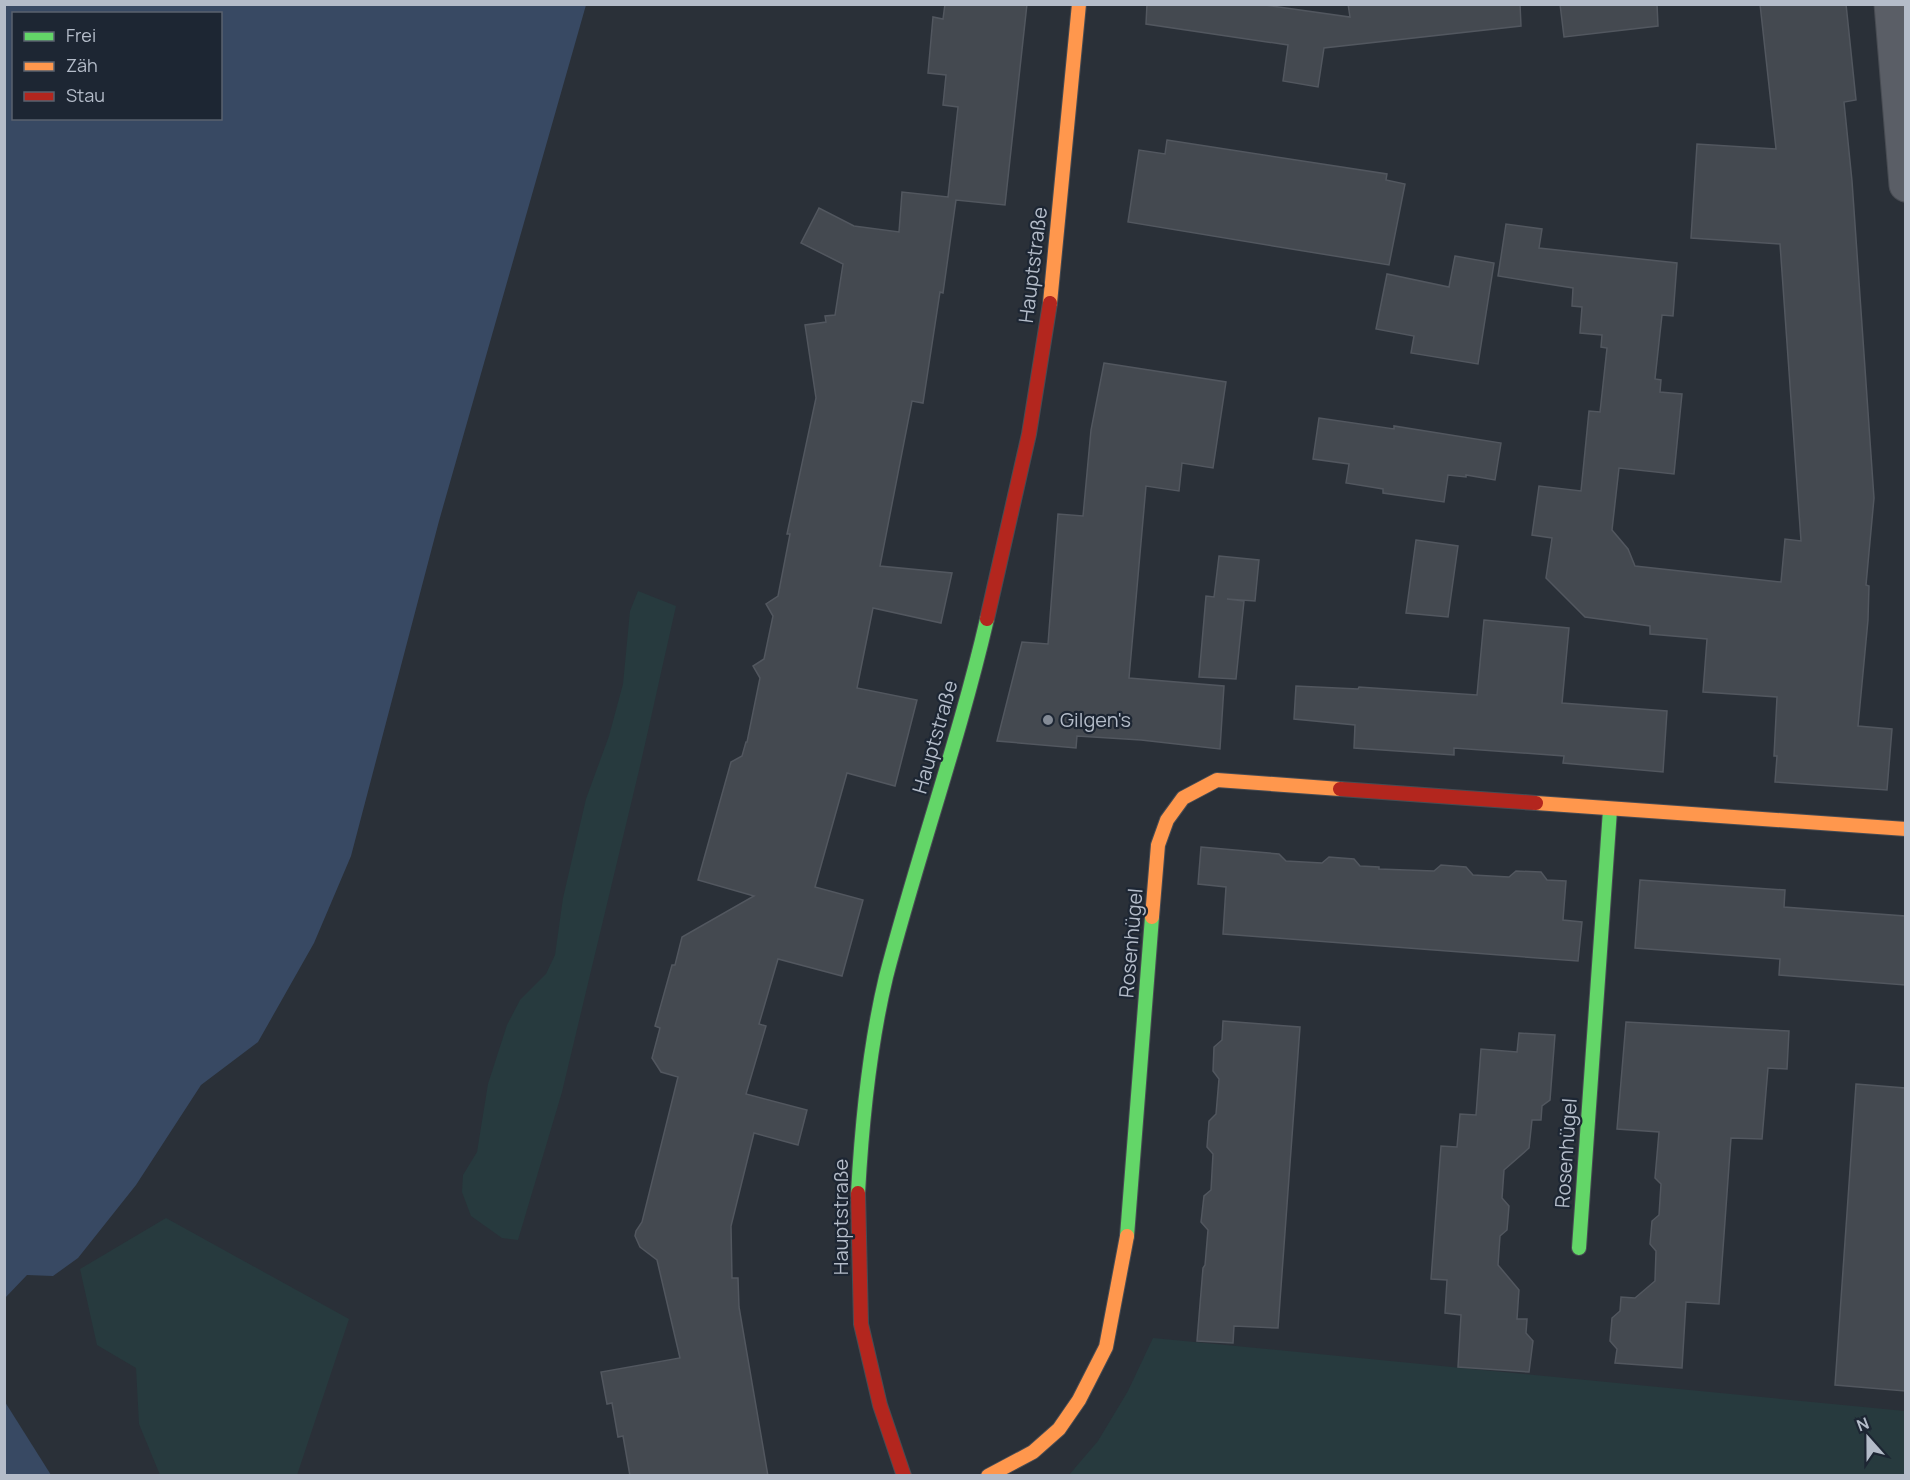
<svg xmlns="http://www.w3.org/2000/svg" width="1910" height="1480" font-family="Manrope,sans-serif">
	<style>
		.green { fill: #273a3e }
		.water { fill: #384963; fill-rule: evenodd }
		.building { fill: #444950; stroke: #52575f; stroke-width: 1.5 }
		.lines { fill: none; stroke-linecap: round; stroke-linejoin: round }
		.street-casing { stroke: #484c53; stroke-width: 35 }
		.fast-casing { stroke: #484c53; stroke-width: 16 }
		.slow-casing { stroke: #484c53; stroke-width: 16 }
		.jam-casing { stroke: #484c53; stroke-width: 16 }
		.street { stroke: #5a5e66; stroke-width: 33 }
		.fast { stroke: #63d668; stroke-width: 14 }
		.slow { stroke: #ff974d; stroke-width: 14 }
		.jam { stroke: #b3261e; stroke-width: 14 }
		.poi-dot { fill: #848b96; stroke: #1d2633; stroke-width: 2 }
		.labels { text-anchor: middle; stroke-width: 4.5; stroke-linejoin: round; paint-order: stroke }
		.street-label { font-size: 20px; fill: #b4bcc9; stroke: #1d2633 }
		.poi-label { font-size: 20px; fill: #b4bcc9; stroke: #1d2633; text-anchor: start }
	</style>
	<rect width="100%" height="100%" fill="#2a3038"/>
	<g class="green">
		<polygon points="638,591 676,606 641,762 562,1092 518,1240 502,1238 471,1216 462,1192 463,1175 477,1152 488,1084 507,1025 520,1000 546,974 555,955 563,898 586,799 609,736 623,684 630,611"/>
		<polygon points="166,1218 349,1319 297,1475 160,1475 139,1424 136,1368 97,1345 80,1269"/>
		<polygon points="1153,1338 1905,1411 1905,1475 1069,1475 1098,1441 1128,1391"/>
	</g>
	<g class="water">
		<path d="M5 4 586 5 439 521 351 856 314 943 258 1042 201 1085 136 1185 78 1258 53 1276 27 1275 5 1298ZM14 14H220V118H14Z"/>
		<polygon points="5,1402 51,1475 5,1475"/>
	</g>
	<g class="building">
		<polygon points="945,4 1027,4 1005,205 956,200 943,293 940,292 923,403 912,401 880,566 952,573 941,623 873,608 857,688 917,700 895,786 847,773 815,887 863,900 842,976 778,959 759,1024 766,1026 746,1094 807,1110 798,1145 754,1133 731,1226 732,1278 738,1278 739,1307 768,1476 630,1476 623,1436 618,1437 612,1403 607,1404 601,1372 680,1358 657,1260 640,1247 635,1236 636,1231 642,1222 678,1077 661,1072 652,1058 660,1028 655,1026 672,965 675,965 682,937 754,896 698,880 731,762 742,756 746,742 747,742 760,678 753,666 764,659 773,616 766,604 778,596 790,534 787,534 816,398 805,325 826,322 825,316 835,315 843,264 801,243 819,208 854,226 899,232 902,192 948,197 958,107 943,105 946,75 928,73 933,17 943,19"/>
		<polygon points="1147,4 1258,4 1350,17 1348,4 1520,4 1521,26 1324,48 1318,87 1283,81 1288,45 1146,24"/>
		<polygon points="1560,4 1657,4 1658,26 1564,37"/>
		<polygon points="1760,4 1846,4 1856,100 1844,102 1852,181 1874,498 1866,585 1869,586 1868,620 1858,726 1892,729 1887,790 1775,782 1777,756 1774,756 1777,697 1703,692 1707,639 1650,634 1650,626 1585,617 1546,578 1552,538 1532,535 1539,486 1581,491 1589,411 1600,412 1607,348 1601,347 1602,335 1580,333 1582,307 1572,306 1573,288 1498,276 1506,224 1542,229 1539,248 1677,263 1673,316 1662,315 1655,379 1661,380 1660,392 1682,394 1674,474 1619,468 1612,530 1628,549 1635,566 1781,582 1785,539 1801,541 1780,244 1691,238 1697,144 1776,149"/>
		<polygon points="1167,140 1387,174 1386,180 1405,184 1389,265 1128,222 1139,150 1165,154"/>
		<polygon points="1455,256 1494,263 1478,364 1411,353 1414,336 1376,329 1387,274 1449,287"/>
		<polygon points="1104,363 1226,382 1213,468 1182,463 1179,491 1146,486 1129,678 1224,686 1220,749 1141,740 1077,736 1076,748 997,741 1022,642 1048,644 1058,514 1083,516 1091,430"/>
		<polygon points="1319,418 1394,429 1394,426 1501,443 1495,480 1466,475 1466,477 1448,475 1444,502 1383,493 1383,489 1346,483 1349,464 1313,459"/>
		<polygon points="1416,540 1458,546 1448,617 1406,613"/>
		<polygon points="1219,556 1259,560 1255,601 1227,599 1244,601 1236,679 1199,677 1206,596 1214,597"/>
		<polygon points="1484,620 1569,628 1562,703 1667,711 1663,772 1563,763 1564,756 1454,748 1454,755 1354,748 1355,725 1294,719 1296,686 1358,689 1359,687 1477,695"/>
		<polygon points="1201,847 1279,854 1286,861 1322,863 1329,857 1354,859 1360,866 1379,867 1379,869 1434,871 1441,865 1466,867 1473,875 1509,877 1516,871 1541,872 1547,880 1566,881 1563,920 1582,922 1578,961 1223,934 1226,887 1198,884"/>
		<polygon points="1640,880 1785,890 1784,907 1905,916 1905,985 1779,975 1780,959 1635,948"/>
		<polygon points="1223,1021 1300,1027 1278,1328 1234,1326 1233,1343 1197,1341 1203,1268 1205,1265 1208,1230 1201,1222 1204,1196 1211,1190 1213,1154 1207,1147 1209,1121 1216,1114 1219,1079 1213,1071 1214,1047 1222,1040"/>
		<polygon points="1626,1022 1789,1031 1787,1069 1768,1068 1762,1139 1731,1138 1719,1304 1686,1302 1682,1368 1615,1363 1617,1349 1610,1341 1612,1318 1620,1311 1621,1297 1635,1298 1655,1281 1656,1251 1650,1244 1652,1221 1659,1215 1661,1184 1655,1178 1659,1132 1617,1129"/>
		<polygon points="1519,1033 1555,1035 1550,1100 1542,1106 1541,1120 1532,1120 1529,1148 1504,1170 1502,1198 1509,1206 1507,1230 1500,1236 1498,1265 1519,1290 1517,1319 1527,1319 1526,1333 1533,1341 1529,1372 1458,1367 1461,1315 1445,1313 1447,1280 1431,1279 1441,1146 1457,1147 1460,1114 1476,1115 1481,1049 1517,1052"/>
		<polygon points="1856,1084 1905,1088 1905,1391 1835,1385"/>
	</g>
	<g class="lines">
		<g class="street-casing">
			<polyline id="street" points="1891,4 1906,185"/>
		</g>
		<g class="fast-casing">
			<g id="fast">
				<path d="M858 1193C862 1121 869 1048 886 977 917 857 959 740 987 619"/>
				<polyline points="1127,1236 1152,917"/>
				<polyline points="1579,1248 1610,810"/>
			</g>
		</g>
		<g class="slow-casing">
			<g id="slow">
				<polyline points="1050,303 1079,4"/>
				<polyline points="1536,803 1906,829"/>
				<polyline points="1152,917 1158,845 1167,820 1183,798 1217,780 1340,789"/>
				<polyline points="988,1476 1033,1452 1059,1429 1079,1400 1106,1347 1127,1236"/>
			</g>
		</g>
		<g class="jam-casing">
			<g id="jam">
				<polyline points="987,619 1029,434 1050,303"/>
				<polyline points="1340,789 1536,803"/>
				<polyline points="858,1193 861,1324 880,1405 904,1476"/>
			</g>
		</g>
		<use href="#street" class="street"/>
		<use href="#fast" class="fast"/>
		<use href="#slow" class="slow"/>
		<use href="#jam" class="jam"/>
	</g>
	<circle class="poi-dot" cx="1048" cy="720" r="6"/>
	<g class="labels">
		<g class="street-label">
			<text transform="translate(1033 265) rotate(-83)" y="7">Hauptstraße</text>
			<text transform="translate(935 737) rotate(-74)" y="7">Hauptstraße</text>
			<text transform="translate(1131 943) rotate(-85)" y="7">Rosenhügel</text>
			<text transform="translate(1566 1153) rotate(-86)" y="7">Rosenhügel</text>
			<text transform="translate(841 1217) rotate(-90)" y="7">Hauptstraße</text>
		</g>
		<g class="poi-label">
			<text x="1060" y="727">Gilgen's</text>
		</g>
	</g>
	<rect width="1910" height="1480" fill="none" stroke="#b4bcc9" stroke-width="12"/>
	<rect x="12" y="12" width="210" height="108" fill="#1d2633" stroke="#59626f" stroke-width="1.5"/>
	<rect x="24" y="32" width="30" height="9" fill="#63d668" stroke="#59626f" stroke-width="1.5"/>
	<text x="66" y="42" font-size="18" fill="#b4bcc9">Frei</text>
	<rect x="24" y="62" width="30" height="9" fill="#ff974d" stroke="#59626f" stroke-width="1.5"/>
	<text x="66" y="72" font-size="18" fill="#b4bcc9">Zäh</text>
	<rect x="24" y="92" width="30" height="9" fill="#b3261e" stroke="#59626f" stroke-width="1.5"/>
	<text x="66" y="102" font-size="18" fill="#b4bcc9">Stau</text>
	<g transform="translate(1868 1438) rotate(339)" stroke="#1d2633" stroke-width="4.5" paint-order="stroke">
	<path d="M0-4.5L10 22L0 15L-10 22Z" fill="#b4bcc9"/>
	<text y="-9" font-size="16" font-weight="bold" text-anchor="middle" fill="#b4bcc9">N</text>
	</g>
</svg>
